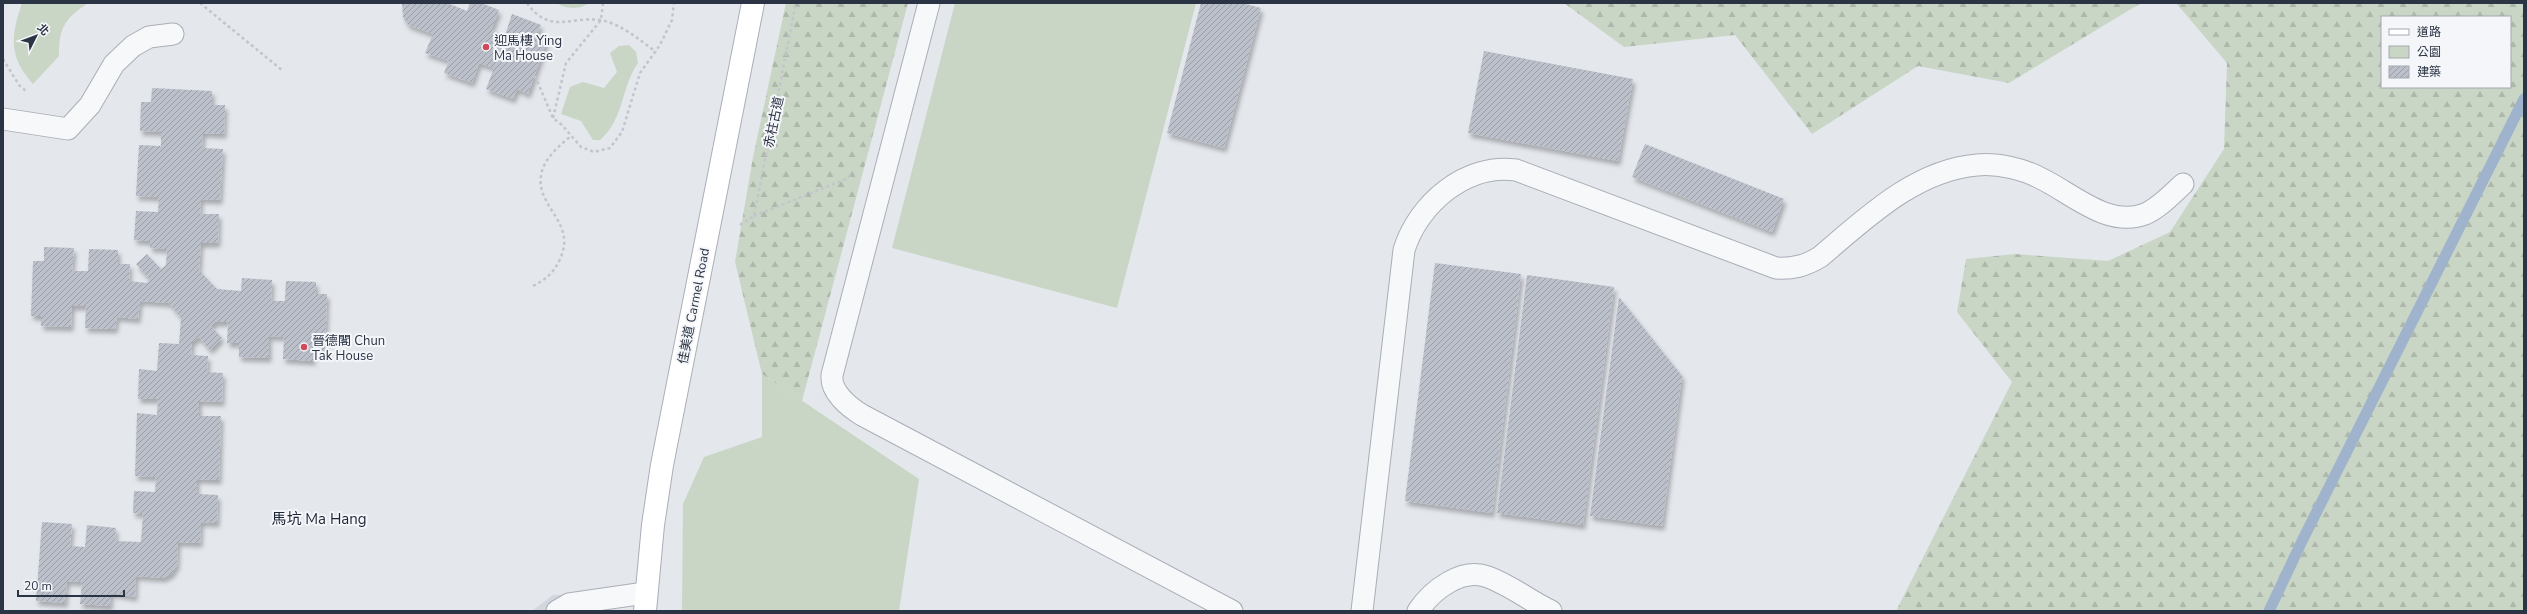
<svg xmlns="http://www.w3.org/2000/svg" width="2527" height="614" font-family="'Nunito Sans','Noto Sans TC',sans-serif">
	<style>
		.built { fill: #d2d6de }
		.green { fill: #c9d6c5 }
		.forest { fill: url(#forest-firs); fill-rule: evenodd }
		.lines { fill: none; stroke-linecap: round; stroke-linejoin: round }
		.stream { stroke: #9fb4cc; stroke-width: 11 }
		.building { fill: url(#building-hatch); filter: url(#shadow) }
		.lane-casing { stroke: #a9aeb7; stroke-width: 23 }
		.secondary-casing { stroke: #a9aeb7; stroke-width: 24 }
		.path { stroke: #c2c5cb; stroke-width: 2.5; stroke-dasharray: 3 3; stroke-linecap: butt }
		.lane { stroke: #f7f8fa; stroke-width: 21 }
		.secondary { stroke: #fff; stroke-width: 22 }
		.poi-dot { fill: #d1495b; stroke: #f4f6f9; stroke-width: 1.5 }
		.labels { text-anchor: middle; stroke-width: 4; stroke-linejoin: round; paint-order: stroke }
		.poi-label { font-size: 13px; fill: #2b3445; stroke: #f4f6f9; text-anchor: start }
		.street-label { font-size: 13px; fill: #2b3445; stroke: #f4f6f9 }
		.quarter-label { font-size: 15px; fill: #1d2536; stroke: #f4f6f9 }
	</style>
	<defs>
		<pattern id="forest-firs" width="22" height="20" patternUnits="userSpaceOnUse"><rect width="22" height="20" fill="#c9d6c5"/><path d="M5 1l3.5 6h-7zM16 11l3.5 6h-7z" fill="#adb8ab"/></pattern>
		<pattern id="building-hatch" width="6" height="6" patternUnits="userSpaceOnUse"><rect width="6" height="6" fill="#bbc0ca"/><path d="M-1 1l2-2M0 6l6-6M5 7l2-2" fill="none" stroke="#989da6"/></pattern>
		<filter id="shadow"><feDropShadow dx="2.5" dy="4.5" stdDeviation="2" flood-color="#0004"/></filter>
	</defs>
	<rect width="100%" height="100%" fill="#e4e7ec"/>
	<polygon class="built" points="603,593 602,611 532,611 553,595"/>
	<g class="green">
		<path d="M22 3H88C64 19 59 28 59 56L33 84C8 56 11 36 22 3Z"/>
		<path d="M557 3H588C581 10 564 9 557 3Z"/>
		<polygon points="955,3 1196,3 1117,308 892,248"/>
		<path d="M629 45 636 52 638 63C621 87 624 120 600 140H593L581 121 561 114 570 87 583 82 604 88 617 72 610 53 619 46Z"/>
		<polygon points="762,374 919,479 899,611 682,611 683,504 704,457 762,437"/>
	</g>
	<g class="forest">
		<polygon points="786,3 908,3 802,401 762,374 735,262 753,157"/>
		<polygon points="1564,3 2141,3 2009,83 1918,66 1812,134 1735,35 1624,47"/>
		<path d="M2176 3H2524V611H1896L2012 382 1957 312 1966 259 2015 254 2108 261 2170 232 2224 149 2227 63ZM2382 17H2510V87H2382Z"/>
	</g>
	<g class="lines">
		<polyline class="stream" points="2269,611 2303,539 2524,99"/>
	</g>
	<g class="building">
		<polygon points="402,3 447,3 467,11 470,3 481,3 499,10 491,30 505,35 512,14 541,25 536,36 547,40 528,94 517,89 513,99 486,89 494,68 479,63 472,83 444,73 449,61 425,53 433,34 408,25 403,17"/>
		<polygon points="1201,3 1242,3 1261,8 1224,148 1167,133"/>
		<polygon points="1484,51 1633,79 1618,161 1468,133"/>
		<polygon points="152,88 212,91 212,105 225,105 224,134 203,133 202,148 223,149 220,200 201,199 200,214 219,214 218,243 201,243 199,270 217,289 241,291 242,278 272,280 271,301 285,301 286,281 316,282 316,294 327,294 325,351 313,350 313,361 283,359 284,337 269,336 269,358 239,357 239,343 227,343 228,322 215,322 211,326 222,338 210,350 199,337 192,342 191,355 208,356 207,372 223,373 222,402 199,401 199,416 221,416 219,480 197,479 197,494 218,495 217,523 201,522 200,543 178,542 177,565 171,574 163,578 136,576 135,597 111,593 110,606 80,604 82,582 67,581 65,603 36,601 42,522 72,524 70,546 85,547 87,525 116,528 115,541 141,542 143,514 133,513 134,491 155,492 156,477 135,476 137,413 157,415 158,399 138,399 139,369 157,371 159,343 179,344 181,318 169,303 140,301 138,319 117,317 115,329 85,328 86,306 72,306 71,327 41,326 41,316 31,316 33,261 44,261 44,247 74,248 72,271 88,271 89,249 118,250 118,264 130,264 129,281 147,283 150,280 136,264 147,254 161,269 166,265 167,249 150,248 150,241 134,240 136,211 158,212 159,197 136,196 139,145 161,146 161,132 140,131 141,102 151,102"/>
		<polygon points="1645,144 1784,199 1772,232 1632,177"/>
		<polygon points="1435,263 1521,274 1492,513 1405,501"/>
		<polygon points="1527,275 1614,287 1583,525 1497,513"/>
		<polygon points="1619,297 1682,376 1662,526 1590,516"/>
	</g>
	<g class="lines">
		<g class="lane-casing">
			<g id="lane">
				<path d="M929 3 832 375C830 392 849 407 862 415L1232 611"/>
				<polyline points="3,119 68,129 90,105 114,64 133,46 149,37 173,34"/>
				<polyline points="557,611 569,604 645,593"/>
				<path d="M1362 611 1404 250C1418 204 1466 163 1516 170L1776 268C1793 269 1805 266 1820 257 1865 219 1915 170 1977 165 1998 163 2024 169 2042 179 2073 194 2108 228 2145 214 2159 208 2172 194 2183 184"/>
				<path d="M1418 611C1432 590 1462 567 1488 577 1510 585 1530 601 1551 611"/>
			</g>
		</g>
		<g class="secondary-casing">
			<polyline id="secondary" points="645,611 653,525 662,465 753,3"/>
		</g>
		<g class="path">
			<polyline points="200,3 283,71"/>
			<path d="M527 3C550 35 570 16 600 20 620 23 640 40 656 52"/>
			<polyline points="3,59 19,85 27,92"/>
			<polyline points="535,76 553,118 562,125 581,147 594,152 610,148 622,132 640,73 660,45 672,20 674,3"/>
			<polyline points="553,118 566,63 601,20 603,3"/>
			<polyline points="754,216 846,179 854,172"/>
			<polyline points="740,225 754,216 796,3"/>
			<path d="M533 286C546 279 554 273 560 259 578 221 532 206 542 171 546 157 560 145 571 136"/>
		</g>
		<use href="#lane" class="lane"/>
		<use href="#secondary" class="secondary"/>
	</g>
	<g class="poi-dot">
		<circle cx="486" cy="47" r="4"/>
		<circle cx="304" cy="347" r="4"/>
	</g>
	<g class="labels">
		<g class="poi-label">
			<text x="494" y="45">迎馬樓 Ying<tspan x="494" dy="15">Ma House</tspan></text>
			<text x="312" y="345">晉德閣 Chun<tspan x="312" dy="15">Tak House</tspan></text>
		</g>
		<g class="street-label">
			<text transform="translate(773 122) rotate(-78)" y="5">赤柱古道</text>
			<text transform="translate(693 306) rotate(-79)" y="5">佳美道 Carmel Road</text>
		</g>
		<g class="quarter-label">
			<text x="319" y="524">馬坑 Ma Hang</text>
		</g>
	</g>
	<rect width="2527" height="614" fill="none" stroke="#2b3445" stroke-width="8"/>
	<rect x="2381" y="16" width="130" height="72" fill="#f4f6f9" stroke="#a4a8b1"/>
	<rect x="2389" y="29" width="20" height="6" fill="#ffffff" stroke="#a4a8b1"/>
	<text x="2417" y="36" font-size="12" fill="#2b3445">道路</text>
	<rect x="2389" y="46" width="20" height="12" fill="#c9d6c5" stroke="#a4a8b1"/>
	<text x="2417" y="56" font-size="12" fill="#2b3445">公園</text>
	<rect x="2389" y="66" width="20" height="12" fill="url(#building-hatch)" stroke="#a4a8b1"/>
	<text x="2417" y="76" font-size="12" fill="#2b3445">建築</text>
	<g transform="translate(36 36) rotate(48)" stroke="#f4f6f9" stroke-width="3" paint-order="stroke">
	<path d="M0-3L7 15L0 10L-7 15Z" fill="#2b3445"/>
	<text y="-6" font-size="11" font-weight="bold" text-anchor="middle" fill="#2b3445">北</text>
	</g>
	<path d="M18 590v6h106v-6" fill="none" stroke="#2b3445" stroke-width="2"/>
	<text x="24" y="590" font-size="12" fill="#2b3445" stroke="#f4f6f9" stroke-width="3" paint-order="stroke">20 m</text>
</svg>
